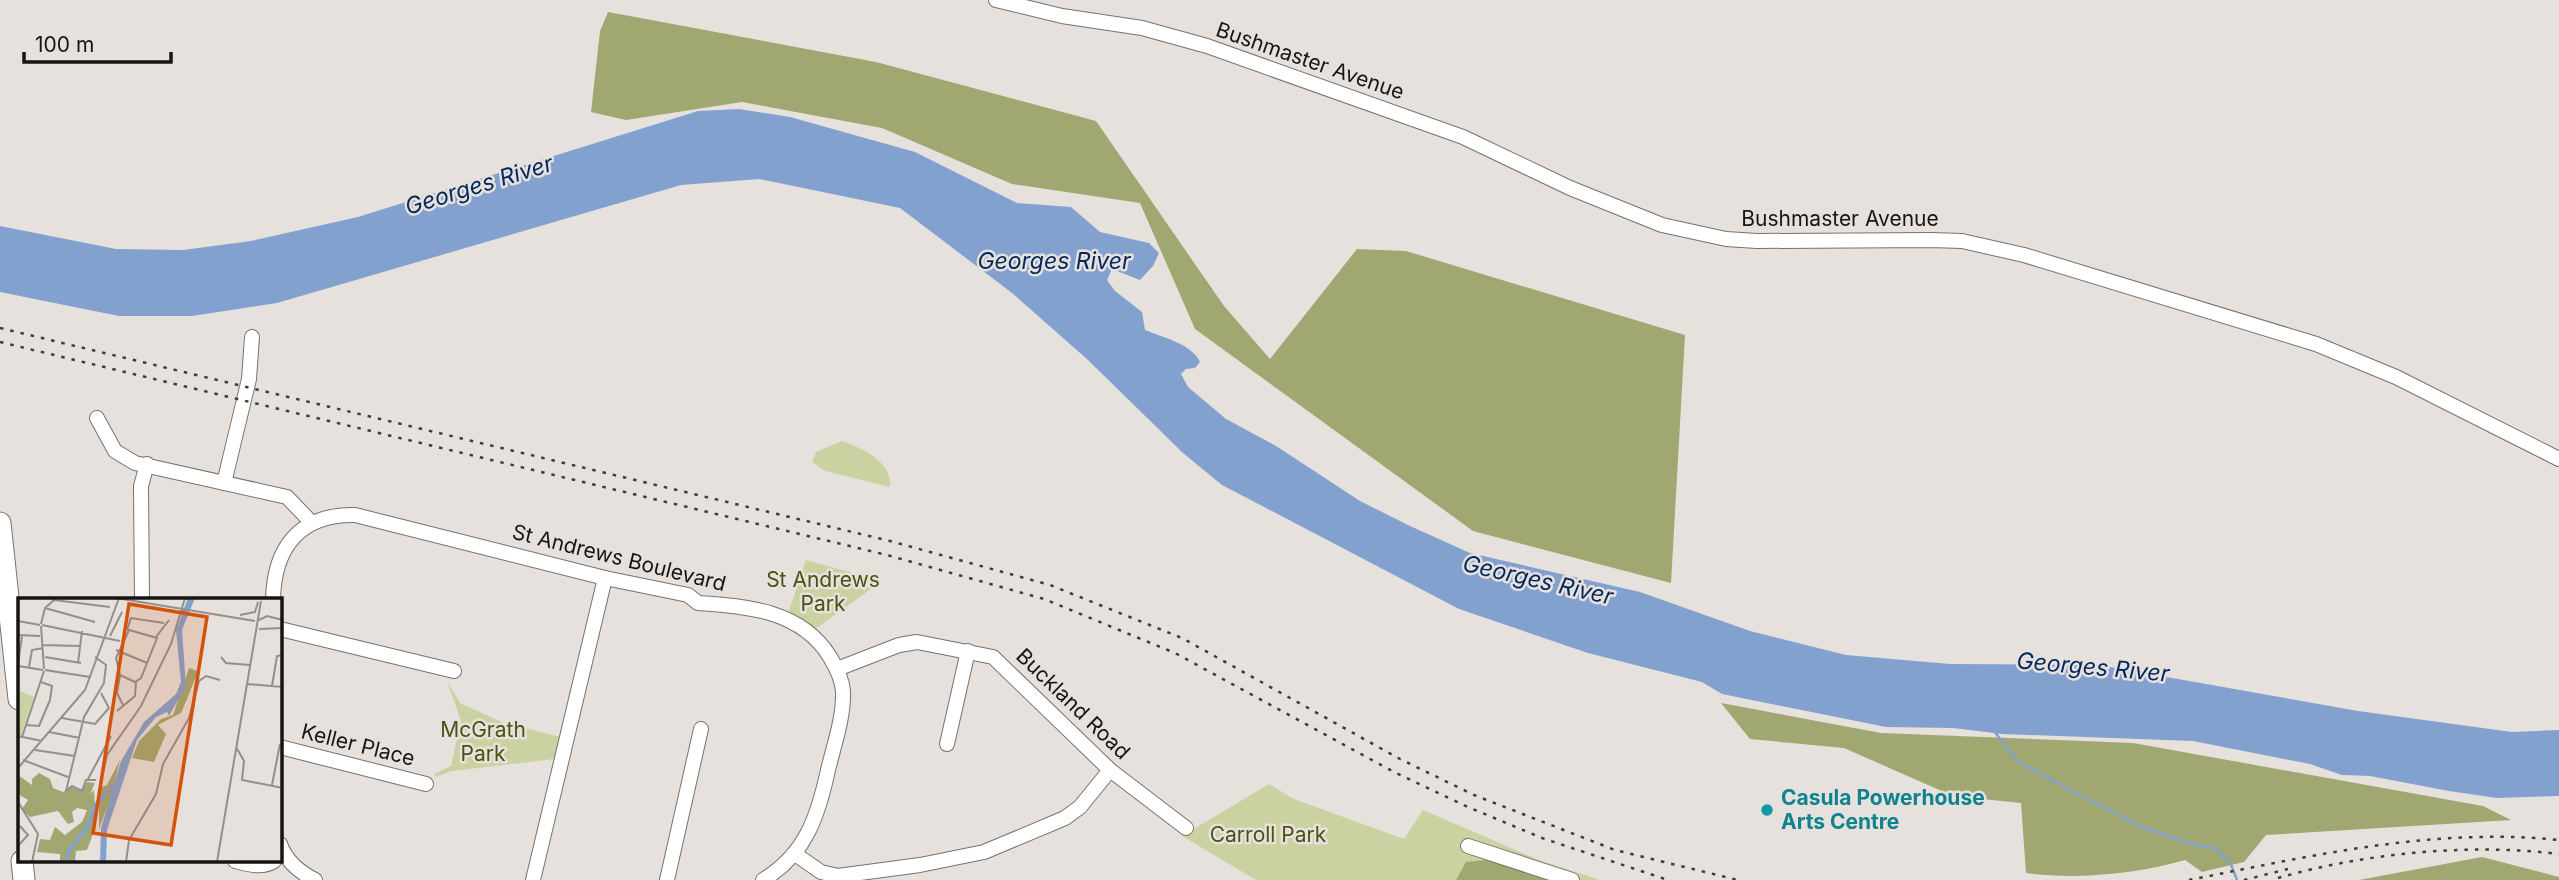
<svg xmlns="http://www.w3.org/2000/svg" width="2559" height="880" font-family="Inter,sans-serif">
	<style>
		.green { fill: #cbd2a1 }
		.forest { fill: #a0a771 }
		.water { fill: #83a1ce }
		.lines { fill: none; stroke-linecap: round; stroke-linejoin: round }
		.stream { stroke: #83a1ce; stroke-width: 2.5 }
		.minor-casing { stroke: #77726e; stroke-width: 16 }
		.highway-casing { stroke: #77726e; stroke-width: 23 }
		.minor { stroke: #fff; stroke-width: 14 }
		.highway { stroke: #fff; stroke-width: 21 }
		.rail { stroke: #3f3c3b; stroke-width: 2.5; stroke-dasharray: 3.5 7; stroke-linecap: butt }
		.culture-dot { fill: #0f9aa8; stroke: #e6e1dc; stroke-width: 2.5 }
		.labels { text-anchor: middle; stroke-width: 5; stroke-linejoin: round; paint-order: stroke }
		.street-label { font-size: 21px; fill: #171514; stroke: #e6e1dc }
		.park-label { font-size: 21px; fill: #4c5112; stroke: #e6e1dc }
		.culture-label { font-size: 21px; font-weight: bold; fill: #0d838f; stroke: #e6e1dc; text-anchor: start }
		.water-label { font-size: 23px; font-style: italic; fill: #01275c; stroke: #e6e1dc }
		.inset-river { fill: none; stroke: #83a1ce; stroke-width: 3.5 }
		.inset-road { fill: none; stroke: #938f8c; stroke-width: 2 }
		.view { fill: #d3520d; fill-opacity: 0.15; stroke: #d3520d; stroke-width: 3.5 }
		.inset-edge { fill: none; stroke: #171514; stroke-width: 3.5 }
	</style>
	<rect width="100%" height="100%" fill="#e6e1dc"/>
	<g class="green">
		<path d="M842 441C863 448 892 462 890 487L825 471 812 462 816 452Z"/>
		<polygon points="806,560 882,581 815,629 789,611"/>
		<polygon points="447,681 460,703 504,723 561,737 554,759 452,771 436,777 434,774 451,766 461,721"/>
		<polygon points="1269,784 1294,799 1404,839 1423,810 1539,860 1600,880 1256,880 1182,836"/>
	</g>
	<g class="forest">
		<polygon points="608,12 876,62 1096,121 1224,306 1270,359 1357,249 1406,251 1685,335 1671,583 1473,531 1195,329 1140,203 1012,184 882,128 742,102 626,120 591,112 600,31"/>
		<path d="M1721 703 1881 733 2133 743 2483 806 2511 820 2266 835 2244 862 2202 872 2185 860C2137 874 2075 880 2026 873L2021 803 1953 796 1844 748 1750 739Z"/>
		<polygon points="2482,857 2559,877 2559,880 2359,880"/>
		<polygon points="1486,860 1513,864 1558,880 1456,880 1466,862"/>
	</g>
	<path class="water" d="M739 109 790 117 915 152 1017 203 1071 207 1100 232 1149 243 1159 253 1153 266 1140 280 1112 269 1107 280 1115 291 1142 312 1145 330C1162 337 1192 344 1200 362L1195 368 1186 369 1181 374 1188 387 1226 419 1276 446 1360 501 1410 526 1470 553 1640 592 1750 631 1846 655 1950 664 2099 665 2358 711 2512 732 2559 730V796L2497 798 2449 791 2370 776 2342 775 2310 764 2193 741 2002 734 1953 728 1886 727 1722 694 1702 682 1588 653 1459 609 1222 485 1183 453 1088 360 1012 293 900 208 759 179 681 185 277 303 192 316H119L0 292V226L116 249 183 250 251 241 358 217 698 111Z"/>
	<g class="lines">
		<polyline class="stream" points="1994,731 2017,761 2080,795 2140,826 2188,843 2214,848 2230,862 2237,880"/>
		<g class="minor-casing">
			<g id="minor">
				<polyline points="996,0 1062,16 1142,28 1207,46 1463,137 1570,188 1662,225 1726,239 1757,241 1931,240 1962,241 2024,255 2316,344 2396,377 2559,459"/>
				<polyline points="97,418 115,451 135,463 287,497 311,522"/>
				<polyline points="224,483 249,379 252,337"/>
				<polyline points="142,600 141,486 147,464"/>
				<path d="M273 600C274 547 300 514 355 515L605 578 688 595 698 603C748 606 802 611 830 657 836 667 842 678 843 691 844 717 834 745 828 770 818 816 806 854 763 880"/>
				<polyline points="280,629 454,671"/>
				<polyline points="837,669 899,645 917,642 993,657 1110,770 1186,828"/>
				<polyline points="947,744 968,651"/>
				<polyline points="280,747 426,784"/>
				<path d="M280 844C286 861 299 872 315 880"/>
				<polyline points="1468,846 1572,880"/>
				<polyline points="795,854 821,872 838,876 920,865 984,852 1065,818 1080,807 1110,770"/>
				<path d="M235 861C247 864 262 869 274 861"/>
				<polyline points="533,880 605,578"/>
				<polyline points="667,880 701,729"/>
			</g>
		</g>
		<g class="highway-casing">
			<g id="highway">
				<polyline points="0,523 19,699"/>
				<polyline points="22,861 24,880"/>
			</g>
		</g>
		<use href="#minor" class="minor"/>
		<use href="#highway" class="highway"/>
		<g class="rail">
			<polyline points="0,328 890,541 1050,585 1182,638 1400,759 1474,795 1615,850 1738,880"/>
			<polyline points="0,342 887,555 1044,599 1175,653 1394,772 1468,807 1542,838 1668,880"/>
			<path d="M2278 878C2366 853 2468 843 2559 854"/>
			<path d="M2189 880C2311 856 2433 827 2559 840"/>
			<polyline points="2244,880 2288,869"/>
		</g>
	</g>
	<circle class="culture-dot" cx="1767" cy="810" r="7"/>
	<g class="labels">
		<g class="street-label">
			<text transform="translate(1310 61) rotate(19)" y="7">Bushmaster Avenue</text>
			<text x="1840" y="226">Bushmaster Avenue</text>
			<text transform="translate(619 558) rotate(14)" y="7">St Andrews Boulevard</text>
			<text transform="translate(1073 704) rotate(44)" y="7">Buckland Road</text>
			<text transform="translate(358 745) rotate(14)" y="7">Keller Place</text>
		</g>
		<g class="park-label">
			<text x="823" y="587">St Andrews<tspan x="823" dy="24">Park</tspan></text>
			<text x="483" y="737">McGrath<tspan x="483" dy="24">Park</tspan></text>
			<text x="1268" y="842">Carroll Park</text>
		</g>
		<g class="culture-label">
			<text x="1781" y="805">Casula Powerhouse<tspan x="1781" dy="24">Arts Centre</tspan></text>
		</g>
		<g class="water-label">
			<text transform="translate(479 185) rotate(-17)" y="8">Georges River</text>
			<text x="1054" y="269">Georges River</text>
			<text transform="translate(1538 580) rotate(13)" y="8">Georges River</text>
			<text transform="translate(2093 667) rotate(5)" y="8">Georges River</text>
		</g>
	</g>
	<g transform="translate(18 598)">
		<rect width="264" height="264" fill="#e6e1dc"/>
		<path d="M0 92 16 99 3 137H0Z" fill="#cbd2a1"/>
		<path d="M171 70 180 73 171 96 163 115 140 127 148 136 136 164 114 160 121 143 143 121 155 117ZM102 162 93 199 81 231V190L89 187ZM21 175 32 181 35 190 45 194 54 189 62 193 69 184 77 185 72 196 76 192 78 228 69 252 58 253 57 264H42V256L19 254 22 241 32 242 37 229 47 237 64 224 69 212 59 210 54 214 56 224 50 226 40 213 12 219 4 211 10 202 0 196V177L14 187V181Z" fill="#a0a771"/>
		<path d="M170 0H177L164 32 168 88 151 118 149 114 138 119 119 142 89 232 88 264H82L83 230 103 163 126 124 158 96 163 84 158 32Z" fill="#83a1ce"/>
		<path class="inset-river" d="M49 264 51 252 72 225 76 208 97 186"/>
		<path class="inset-road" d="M98 0 237 23M27 10 77 24M222 17 237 14 240 4M241 22 249 18 265 22M0 23 22 27M23 26 27 10 36 2 92 9M24 27 102 43M23 28 26 71M241 31 265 30M109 32 113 20 146 25M111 32 139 40 123 80 117 84 102 77 98 60ZM0 37 22 38M92 38 104 14M138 39 151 22M24 47 62 48M98 52 129 65M27 59 63 65M77 59 88 67 86 85 66 119 48 193 54 188 64 193 68 182H78M203 59 208 65 232 67M60 65 64 33M0 66 4 38M0 68 25 72M11 69 14 52 25 50M27 72 72 79M102 78 99 95 105 107M229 86 265 89M254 88 259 58 265 57M99 113 117 98 118 84M44 120 77 126 91 110 83 95M8 127 21 128 32 102 34 88 23 84M31 134 62 140M0 138 24 143M4 139 26 73M218 149 226 163 224 182 265 190M17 152 57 158M5 162 50 179M0 170 67 92 101 0M84 178 89 157 123 108 153 46 167 0M70 181 93 138M254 187 262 146M0 204 20 236 14 264M0 248 10 237 2 228M108 264 111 242 138 196 145 166 171 120 181 83 188 78 202 82M199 264 243 3"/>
		<path class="view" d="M111 6 189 19 153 247 75 235Z"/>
		<rect width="264" height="264" class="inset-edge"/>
	</g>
	<path d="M24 52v10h147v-10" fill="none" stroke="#171514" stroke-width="3.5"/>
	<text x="35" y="52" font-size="21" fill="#171514" stroke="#e6e1dc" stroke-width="5" paint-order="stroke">100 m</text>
</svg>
